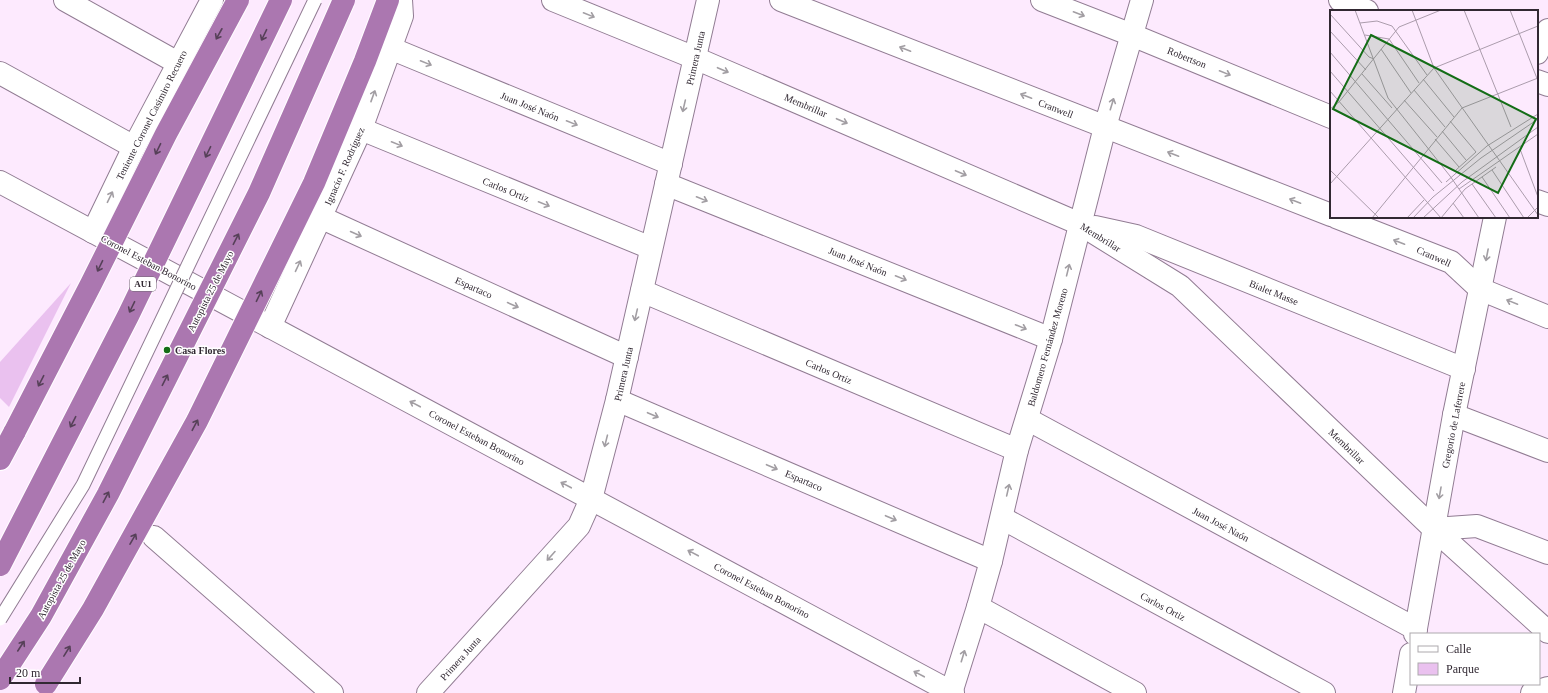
<svg xmlns="http://www.w3.org/2000/svg" width="1548" height="693" font-family="'Times New Roman',serif">
	<style>
		.green { fill: #eac1ef }
		.lines { fill: none; stroke-linecap: round; stroke-linejoin: round }
		.minor-casing { stroke: #917c93; stroke-width: 24 }
		.motorway-casing { stroke: #fff; stroke-width: 24 }
		.minor { stroke: #fff; stroke-width: 22 }
		.motorway { stroke: #ab77b0; stroke-width: 22 }
		.service-bridge-casing { stroke: #917c93; stroke-width: 15; stroke-linecap: butt }
		.motorway-bridge-casing { stroke: #fff; stroke-width: 24; stroke-linecap: butt }
		.service-bridge { stroke: #fff; stroke-width: 13 }
		.motorway-bridge { stroke: #ab77b0; stroke-width: 22 }
		.oneway { stroke: #a29ea3 }
		.oneway2 { stroke: #564058 }
		.poi-dot { fill: #146d17; stroke: #fff; stroke-width: 1.5 }
		.labels { text-anchor: middle; stroke-width: 3; stroke-linejoin: round; paint-order: stroke }
		.shield { fill: #fff; stroke: #6f6870; stroke-width: 1 }
		.shield-label { font-size: 9px; font-weight: bold; fill: #312832 }
		.street-label { font-size: 10px; fill: #312832; stroke: #fff }
		.poi-label { font-size: 10px; font-weight: bold; fill: #312832; stroke: #fff; text-anchor: start }
		.inset-road { fill: none; stroke: #ab9cac; stroke-width: 1 }
		.view { fill: #146d17; fill-opacity: 0.15; stroke: #146d17; stroke-width: 2 }
		.inset-edge { fill: none; stroke: #312832; stroke-width: 2 }
	</style>
	<rect width="100%" height="100%" fill="#fdeafe"/>
	<polygon class="green" points="71,283 9,407 0,398 0,362"/>
	<g class="lines">
		<g class="minor-casing">
			<g id="minor">
				<polyline points="65,0 178,63"/>
				<polyline points="553,0 695,58 1080,224 1180,286 1434,529 1548,632"/>
				<polyline points="781,0 1331,215"/>
				<polyline points="1042,0 1132,35 1331,117"/>
				<polyline points="1340,0 1367,11"/>
				<polyline points="390,48 671,164"/>
				<polyline points="1537,53 1548,30"/>
				<polyline points="0,73 134,147"/>
				<polyline points="1537,81 1548,85"/>
				<polyline points="361,129 651,248"/>
				<polyline points="0,182 953,693"/>
				<polyline points="666,184 1051,339"/>
				<polyline points="1537,201 1548,205"/>
				<polyline points="320,217 627,357"/>
				<polyline points="1336,217 1451,262 1480,289 1548,317"/>
				<polyline points="1095,227 1136,236 1464,369"/>
				<polyline points="93,232 134,147 212,0"/>
				<polyline points="642,291 1017,450"/>
				<polyline points="270,327 361,129 402,16 401,0"/>
				<polyline points="617,400 991,561"/>
				<polyline points="1454,415 1548,451"/>
				<polyline points="1027,419 1416,629"/>
				<polyline points="1002,518 1324,693"/>
				<polyline points="1434,529 1477,526 1548,553"/>
				<polyline points="154,537 332,693"/>
				<polyline points="978,607 1135,693"/>
				<polyline points="1415,634 1454,415 1495,217"/>
				<polyline points="428,693 579,526 591,499 617,400 708,0"/>
				<polyline points="951,693 978,607 991,561 1017,450 1051,339 1105,127 1142,0"/>
				<polyline points="1404,693 1411,654"/>
				<polyline points="1532,693 1548,688"/>
			</g>
		</g>
		<g class="motorway-casing">
			<polyline id="motorway" points="0,459 15,431"/>
		</g>
		<use href="#minor" class="minor"/>
		<use href="#motorway" class="motorway"/>
		<g class="service-bridge-casing">
			<polyline id="service-bridge" points="0,619 83,485 315,0"/>
		</g>
		<g class="motorway-bridge-casing">
			<g id="motorway-bridge">
				<polyline points="15,431 91,284 166,134 238,0"/>
				<polyline points="0,565 128,316 281,0"/>
				<polyline points="0,679 41,616 108,494 259,193 344,0"/>
				<polyline points="46,684 93,609 197,421 314,183 365,61 388,0"/>
			</g>
		</g>
		<use href="#service-bridge" class="service-bridge"/>
		<use href="#motorway-bridge" class="motorway-bridge"/>
	</g>
	<defs><path id="oneway-shaft" d="M-6 0H5M1.5-3L5.5 0L1.5 3" fill="none" stroke-width="1.6" stroke-linecap="round" stroke-linejoin="round"/></defs>
	<g class="oneway">
		<use href="#oneway-shaft" transform="translate(1079 14) rotate(21)"/>
		<use href="#oneway-shaft" transform="translate(589 15) rotate(22)"/>
		<use href="#oneway-shaft" transform="translate(905 49) rotate(-159)"/>
		<use href="#oneway-shaft" transform="translate(426 63) rotate(22)"/>
		<use href="#oneway-shaft" transform="translate(723 70) rotate(23)"/>
		<use href="#oneway-shaft" transform="translate(1225 73) rotate(22)"/>
		<use href="#oneway-shaft" transform="translate(373 96) rotate(-70)"/>
		<use href="#oneway-shaft" transform="translate(1026 96) rotate(-159)"/>
		<use href="#oneway-shaft" transform="translate(1112 104) rotate(-73)"/>
		<use href="#oneway-shaft" transform="translate(684 106) rotate(103)"/>
		<use href="#oneway-shaft" transform="translate(842 121) rotate(23)"/>
		<use href="#oneway-shaft" transform="translate(572 123) rotate(22)"/>
		<use href="#oneway-shaft" transform="translate(397 144) rotate(22)"/>
		<use href="#oneway-shaft" transform="translate(1173 154) rotate(-159)"/>
		<use href="#oneway-shaft" transform="translate(961 173) rotate(23)"/>
		<use href="#oneway-shaft" transform="translate(110 197) rotate(-64)"/>
		<use href="#oneway-shaft" transform="translate(702 199) rotate(22)"/>
		<use href="#oneway-shaft" transform="translate(1295 201) rotate(-159)"/>
		<use href="#oneway-shaft" transform="translate(544 204) rotate(22)"/>
		<use href="#oneway-shaft" transform="translate(356 234) rotate(24)"/>
		<use href="#oneway-shaft" transform="translate(1399 242) rotate(-159)"/>
		<use href="#oneway-shaft" transform="translate(1487 255) rotate(101)"/>
		<use href="#oneway-shaft" transform="translate(298 266) rotate(-65)"/>
		<use href="#oneway-shaft" transform="translate(1068 270) rotate(-76)"/>
		<use href="#oneway-shaft" transform="translate(901 278) rotate(22)"/>
		<use href="#oneway-shaft" transform="translate(1512 302) rotate(-158)"/>
		<use href="#oneway-shaft" transform="translate(513 305) rotate(24)"/>
		<use href="#oneway-shaft" transform="translate(636 315) rotate(103)"/>
		<use href="#oneway-shaft" transform="translate(1021 327) rotate(22)"/>
		<use href="#oneway-shaft" transform="translate(415 404) rotate(-152)"/>
		<use href="#oneway-shaft" transform="translate(653 415) rotate(23)"/>
		<use href="#oneway-shaft" transform="translate(606 441) rotate(104)"/>
		<use href="#oneway-shaft" transform="translate(772 467) rotate(23)"/>
		<use href="#oneway-shaft" transform="translate(566 485) rotate(-152)"/>
		<use href="#oneway-shaft" transform="translate(1008 490) rotate(-77)"/>
		<use href="#oneway-shaft" transform="translate(1440 493) rotate(100)"/>
		<use href="#oneway-shaft" transform="translate(891 518) rotate(23)"/>
		<use href="#oneway-shaft" transform="translate(693 553) rotate(-152)"/>
		<use href="#oneway-shaft" transform="translate(551 556) rotate(132)"/>
		<use href="#oneway-shaft" transform="translate(963 656) rotate(-73)"/>
		<use href="#oneway-shaft" transform="translate(919 674) rotate(-152)"/>
	</g>
	<g class="oneway2">
		<use href="#oneway-shaft" transform="translate(219 34) rotate(119)"/>
		<use href="#oneway-shaft" transform="translate(264 35) rotate(116)"/>
		<use href="#oneway-shaft" transform="translate(158 149) rotate(116)"/>
		<use href="#oneway-shaft" transform="translate(208 152) rotate(116)"/>
		<use href="#oneway-shaft" transform="translate(236 239) rotate(-63)"/>
		<use href="#oneway-shaft" transform="translate(100 266) rotate(116)"/>
		<use href="#oneway-shaft" transform="translate(259 296) rotate(-64)"/>
		<use href="#oneway-shaft" transform="translate(132 307) rotate(116)"/>
		<use href="#oneway-shaft" transform="translate(165 380) rotate(-63)"/>
		<use href="#oneway-shaft" transform="translate(41 381) rotate(117)"/>
		<use href="#oneway-shaft" transform="translate(73 422) rotate(117)"/>
		<use href="#oneway-shaft" transform="translate(195 425) rotate(-62)"/>
		<use href="#oneway-shaft" transform="translate(106 497) rotate(-62)"/>
		<use href="#oneway-shaft" transform="translate(133 539) rotate(-60)"/>
		<use href="#oneway-shaft" transform="translate(21 646) rotate(-57)"/>
		<use href="#oneway-shaft" transform="translate(67 651) rotate(-58)"/>
	</g>
	<circle class="poi-dot" cx="167" cy="350" r="4"/>
	<g class="labels">
		<rect class="shield" x="130" y="277" width="26" height="14" rx="3"/>
		<g class="shield-label">
			<text x="143" y="287">AU1</text>
		</g>
		<g class="street-label">
			<text transform="translate(1187 57) rotate(22)" y="4">Robertson</text>
			<text transform="translate(695 58) rotate(-77)" y="4">Primera Junta</text>
			<text transform="translate(806 105) rotate(23)" y="4">Membrillar</text>
			<text transform="translate(530 106) rotate(22)" y="4">Juan José Naón</text>
			<text transform="translate(1056 108) rotate(21)" y="4">Cranwell</text>
			<text transform="translate(151 115) rotate(-63)" y="4">Teniente Coronel Casimiro Recuero</text>
			<text transform="translate(344 166) rotate(-66)" y="4">Ignacio F. Rodríguez</text>
			<text transform="translate(506 189) rotate(22)" y="4">Carlos Ortiz</text>
			<text transform="translate(1101 237) rotate(32)" y="4">Membrillar</text>
			<text transform="translate(1434 256) rotate(24)" y="4">Cranwell</text>
			<text transform="translate(858 261) rotate(22)" y="4">Juan José Naón</text>
			<text transform="translate(149 262) rotate(28)" y="4">Coronel Esteban Bonorino</text>
			<text transform="translate(474 287) rotate(24)" y="4">Espartaco</text>
			<text transform="translate(210 291) rotate(-63)" y="4">Autopista 25 de Mayo</text>
			<text transform="translate(1274 292) rotate(22)" y="4">Bialet Masse</text>
			<text transform="translate(1047 347) rotate(-74)" y="4">Baldomero Fernández Moreno</text>
			<text transform="translate(829 371) rotate(23)" y="4">Carlos Ortiz</text>
			<text transform="translate(623 374) rotate(-77)" y="4">Primera Junta</text>
			<text transform="translate(1453 425) rotate(-79)" y="4">Gregorio de Laferrere</text>
			<text transform="translate(477 437) rotate(28)" y="4">Coronel Esteban Bonorino</text>
			<text transform="translate(1347 446) rotate(44)" y="4">Membrillar</text>
			<text transform="translate(804 480) rotate(23)" y="4">Espartaco</text>
			<text transform="translate(1221 524) rotate(28)" y="4">Juan José Naón</text>
			<text transform="translate(61 579) rotate(-61)" y="4">Autopista 25 de Mayo</text>
			<text transform="translate(762 590) rotate(28)" y="4">Coronel Esteban Bonorino</text>
			<text transform="translate(1163 606) rotate(28)" y="4">Carlos Ortiz</text>
			<text transform="translate(460 658) rotate(-48)" y="4">Primera Junta</text>
		</g>
		<g class="poi-label">
			<text x="175" y="354">Casa Flores</text>
		</g>
	</g>
	<g transform="translate(1330 10)">
		<rect width="208" height="208" fill="#fdeafe"/>
		<path class="inset-road" d="M25 0 58 88 120 166 149 208M82 0 104 58 208 205M134 0 181 117M180 0 208 71M0 4 39 47 44 49M30 13 47 11 62 16 97 65M0 21 36 60M35 25 59 29 89 73M51 39 81 83M0 42 112 173M0 61 104 181M32 64 62 98M93 69 124 107M84 80 115 117M0 81 111 208M74 90 107 127M0 99 9 92 69 17 111 0M120 111 146 142M112 121 136 150M105 129 129 157M190 139 208 187M0 160 49 208M126 160 146 142M162 160 194 208M152 167 180 208M116 172 157 136 208 104M0 174 104 58 208 16M142 174 166 208M129 179 208 124M123 193 134 208M42 208 132 98 208 68M77 208 94 190M83 208 103 187 151 148 208 109M93 208 132 172 208 117M111 208 135 179 166 157M197 208 208 197"/>
		<path class="view" d="M41 25 206 109 168 183 3 99Z"/>
		<rect width="208" height="208" class="inset-edge"/>
	</g>
	<rect x="1410" y="633" width="130" height="52" fill="#ffffff" stroke="#ada9ad"/>
	<rect x="1418" y="646" width="20" height="6" fill="#ffffff" stroke="#ada9ad"/>
	<text x="1446" y="653" font-size="12" fill="#312832">Calle</text>
	<rect x="1418" y="663" width="20" height="12" fill="#eac1ef" stroke="#ada9ad"/>
	<text x="1446" y="673" font-size="12" fill="#312832">Parque</text>
	<path d="M10 677v6h70v-6" fill="none" stroke="#312832" stroke-width="2"/>
	<text x="16" y="677" font-size="12" fill="#312832" stroke="#ffffff" stroke-width="3" paint-order="stroke">20 m</text>
</svg>
